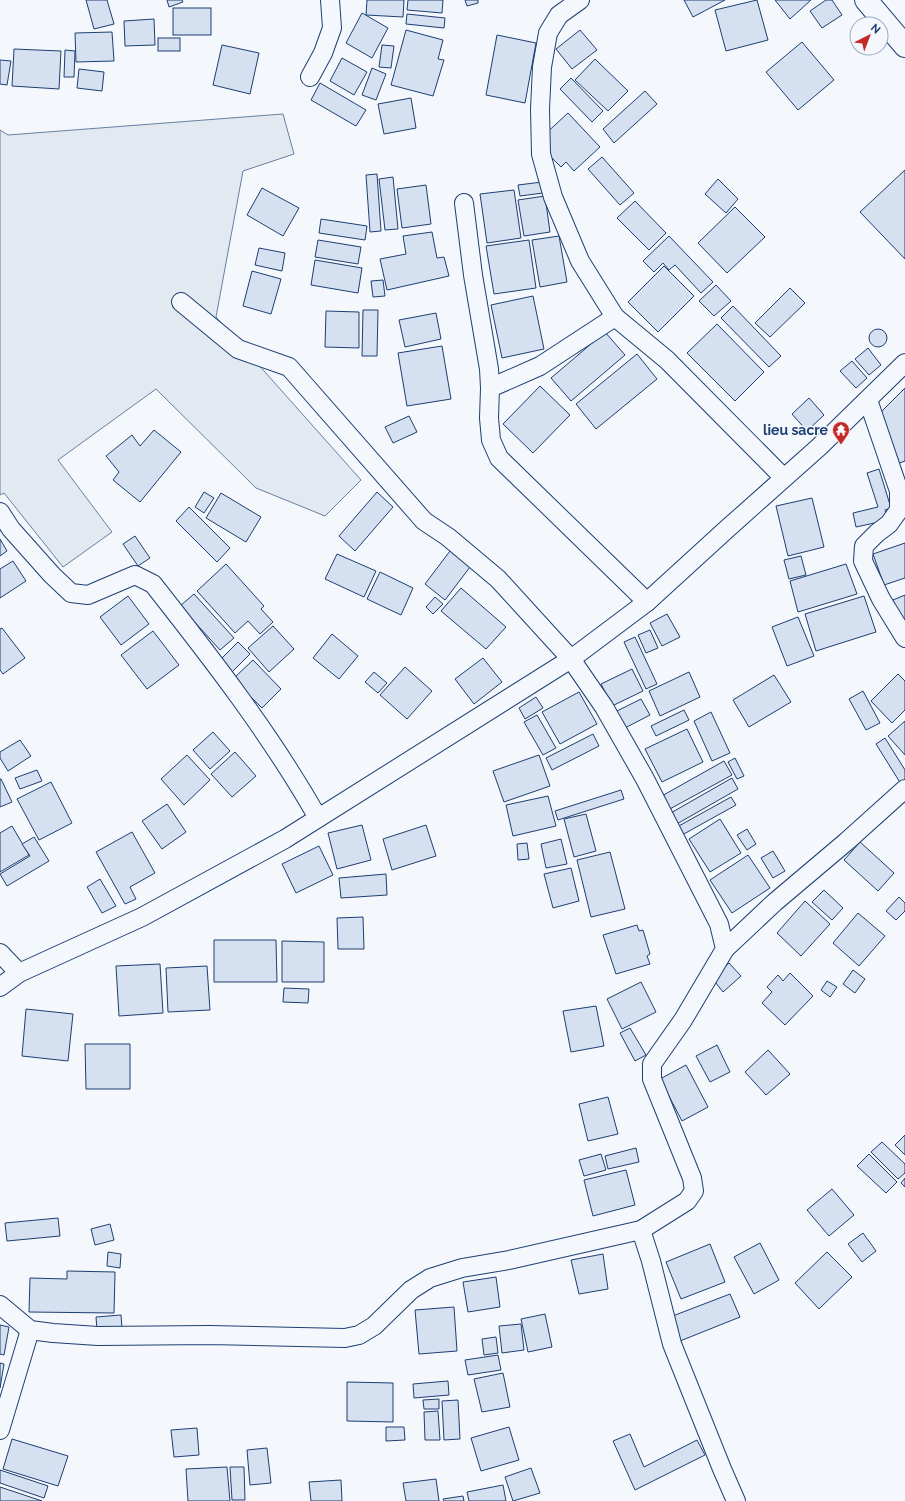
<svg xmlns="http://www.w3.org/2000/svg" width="905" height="1501" font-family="Raleway,sans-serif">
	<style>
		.green { fill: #e3e9f0; stroke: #687fa3 }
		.building { fill: #d5e0f0; stroke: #1d3f73 }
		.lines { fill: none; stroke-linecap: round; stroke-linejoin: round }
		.minor-casing { stroke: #1d3f73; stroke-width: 20 }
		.primary-casing { stroke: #1d3f73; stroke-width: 24 }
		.minor { stroke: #f4f7fb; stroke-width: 18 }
		.primary { stroke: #f4f7fb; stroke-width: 22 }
		.labels { text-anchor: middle; stroke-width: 3; stroke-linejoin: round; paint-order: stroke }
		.poi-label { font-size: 14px; font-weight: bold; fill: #1d3f73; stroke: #f4f7fb; text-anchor: end }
	</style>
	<rect width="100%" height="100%" fill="#f4f7fb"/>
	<polygon class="green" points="283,114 294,154 243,171 216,317 361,480 325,516 256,488 156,389 58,460 112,532 63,567 4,493 0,495 0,130 8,135"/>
	<g class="building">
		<polygon points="86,0 107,0 114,24 94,29"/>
		<polygon points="167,0 182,0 183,2 169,7"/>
		<polygon points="367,0 404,0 403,17 366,15"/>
		<polygon points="408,0 443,0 442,13 407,10"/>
		<polygon points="465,0 478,0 478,3 467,6"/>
		<polygon points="684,0 725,0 693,17"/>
		<polygon points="757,0 768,40 726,51 715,10"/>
		<polygon points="775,0 811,0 790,19"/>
		<polygon points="826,0 832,0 842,15 822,28 810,11"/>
		<rect x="173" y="8" width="38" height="27"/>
		<polygon points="362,13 388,28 372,58 346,43"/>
		<polygon points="407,14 445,18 444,28 406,24"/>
		<polygon points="154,19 155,45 125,46 124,21"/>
		<polygon points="406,30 443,40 438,59 444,60 433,96 391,85"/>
		<polygon points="580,30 597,50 572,69 556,49"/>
		<polygon points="112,32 114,61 76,62 75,33"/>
		<polygon points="497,35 536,43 525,103 486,95"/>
		<rect x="158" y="38" width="22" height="13"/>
		<polygon points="802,42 834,80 798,110 766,72"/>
		<polygon points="222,45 259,53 250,94 213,85"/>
		<polygon points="382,45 394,46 391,68 379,67"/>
		<polygon points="14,49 61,51 59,89 12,86"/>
		<polygon points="65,50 75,51 74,77 64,77"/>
		<polygon points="342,58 367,72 354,95 330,81"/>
		<polygon points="595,59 628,91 608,111 575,80"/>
		<polygon points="0,60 11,61 7,85 0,84"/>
		<polygon points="372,68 386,74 376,100 362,95"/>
		<polygon points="79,69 104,72 102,91 77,88"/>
		<polygon points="571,78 603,111 592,122 560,89"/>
		<polygon points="320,83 366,110 356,126 311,100"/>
		<polygon points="645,91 657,104 614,143 603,129"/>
		<polygon points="411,98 416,128 384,134 378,104"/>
		<polygon points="568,113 600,147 574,171 566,162 561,167 543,149 542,137"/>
		<polygon points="602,157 634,193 620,205 588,169"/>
		<polygon points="905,170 905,259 860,212"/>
		<polygon points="377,174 381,231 370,232 366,175"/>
		<polygon points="393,177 398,229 385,230 379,179"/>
		<polygon points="718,179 738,199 726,213 705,194"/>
		<polygon points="542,182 543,193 520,196 518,185"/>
		<polygon points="426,185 431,224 402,228 397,189"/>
		<polygon points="262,188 299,208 283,236 247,215"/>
		<polygon points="514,190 521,238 487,243 480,194"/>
		<polygon points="545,196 550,232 524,236 518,200"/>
		<polygon points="635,201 666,233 649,250 617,218"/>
		<polygon points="735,207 765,237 727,273 698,243"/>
		<polygon points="321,219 367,226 365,240 319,233"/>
		<polygon points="432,232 437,258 444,257 449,276 387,290 380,259 406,254 403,236"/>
		<polygon points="559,236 567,282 540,287 532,240"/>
		<polygon points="669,236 713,282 701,293 675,265 669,270 663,263 654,272 643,261"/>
		<polygon points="318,240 361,247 358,264 315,257"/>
		<polygon points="529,240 536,288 494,294 486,246"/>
		<polygon points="259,248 285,253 282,271 255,265"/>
		<polygon points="315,260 362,268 358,293 311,285"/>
		<polygon points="664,266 694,296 658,332 628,302"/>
		<polygon points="252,271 281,279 271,314 243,306"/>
		<polygon points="383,280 385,296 373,297 371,281"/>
		<polygon points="716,285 731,301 714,316 699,301"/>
		<polygon points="790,288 805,303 770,337 755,323"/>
		<polygon points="533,296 544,349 502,358 491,305"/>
		<polygon points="733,306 781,356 769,367 721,318"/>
		<polygon points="363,310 378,310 377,356 362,356"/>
		<polygon points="326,311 359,312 359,348 325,347"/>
		<polygon points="436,313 441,339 405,347 399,320"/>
		<polygon points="717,324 764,372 735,401 687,353"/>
		<circle cx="878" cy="338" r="9"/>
		<polygon points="605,332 625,355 571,401 551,378"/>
		<polygon points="442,346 451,399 407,406 398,353"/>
		<polygon points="868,348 881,365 869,375 855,359"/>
		<polygon points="637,354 657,379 596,429 576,404"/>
		<polygon points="852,361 867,378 856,388 840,371"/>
		<polygon points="540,386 570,415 533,453 503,424"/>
		<polygon points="905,388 905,461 897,464 881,412"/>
		<polygon points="809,398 824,415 807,431 792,414"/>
		<polygon points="409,416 417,432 393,443 385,427"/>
		<polygon points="154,430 181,452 140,502 113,480 119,472 106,456 132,435 140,446"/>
		<polygon points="879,469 891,508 885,510 888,520 856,527 853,513 878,507 867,473"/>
		<polygon points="204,492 214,498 204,513 195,507"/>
		<polygon points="377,492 393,507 355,551 339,536"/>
		<polygon points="221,493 261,517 246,542 206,518"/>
		<polygon points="812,498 824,547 788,556 776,506"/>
		<polygon points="189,507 230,548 217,562 176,521"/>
		<polygon points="135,536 150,558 138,566 123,544"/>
		<polygon points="0,539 7,551 0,556"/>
		<polygon points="905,543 905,578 884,585 873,554"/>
		<polygon points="450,551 470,567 445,600 425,584"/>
		<polygon points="337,554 376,571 364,597 325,579"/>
		<polygon points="801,556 806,575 789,579 784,560"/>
		<polygon points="13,561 26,581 0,598 0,569"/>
		<polygon points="226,564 264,606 261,609 273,622 260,634 248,621 235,633 197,591"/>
		<polygon points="846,564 857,594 798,612 790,581"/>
		<polygon points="380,572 413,588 401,615 367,599"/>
		<polygon points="461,588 506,627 486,649 441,611"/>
		<polygon points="194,594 234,638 220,650 180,606"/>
		<polygon points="905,595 905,628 893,600"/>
		<polygon points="128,596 149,624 121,645 100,617"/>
		<polygon points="864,596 876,632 816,651 805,614"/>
		<polygon points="435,597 443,604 433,614 426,607"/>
		<polygon points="667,614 680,637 662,646 650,623"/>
		<polygon points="798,617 814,656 787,666 772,627"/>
		<polygon points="273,626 294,649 269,672 248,648"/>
		<polygon points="2,628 25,658 3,674 0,670 0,629"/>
		<polygon points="650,630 658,648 646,653 638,635"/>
		<polygon points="153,631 179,665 147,689 121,655"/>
		<polygon points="332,634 358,656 339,679 313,658"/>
		<polygon points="635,637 657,684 646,689 624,642"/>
		<polygon points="238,642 250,654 230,674 218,662"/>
		<polygon points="483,658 502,682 474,704 455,679"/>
		<polygon points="253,660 281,689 262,708 233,679"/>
		<polygon points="405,667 432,691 407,719 380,695"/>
		<polygon points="632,669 643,691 612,706 601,684"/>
		<polygon points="374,672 387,683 378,693 365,682"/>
		<polygon points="689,672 700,697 660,716 649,691"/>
		<polygon points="898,674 905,681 905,710 892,723 871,701"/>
		<polygon points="774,675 791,702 749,727 733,700"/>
		<polygon points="863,691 880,723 866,730 849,699"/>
		<polygon points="579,692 597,724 560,744 542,712"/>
		<polygon points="536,697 543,708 525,719 519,708"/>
		<polygon points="641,699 650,715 621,730 613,713"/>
		<polygon points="684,710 689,720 656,736 651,726"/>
		<polygon points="711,712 730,753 712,761 694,721"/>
		<polygon points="537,715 556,748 543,755 524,722"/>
		<polygon points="905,721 905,755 888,736"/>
		<polygon points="687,729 703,762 662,782 645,749"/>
		<polygon points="213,732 230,751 210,769 193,750"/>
		<polygon points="593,734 599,746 552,770 546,758"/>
		<polygon points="885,738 905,770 905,782 901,784 876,744"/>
		<polygon points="20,740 31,756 8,771 0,758 0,752"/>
		<polygon points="235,752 256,776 232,797 211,774"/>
		<polygon points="187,755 210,780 184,805 161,779"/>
		<polygon points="539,755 550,786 504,802 493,771"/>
		<polygon points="735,758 744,776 737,779 728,762"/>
		<polygon points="724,761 732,775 668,810 660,797"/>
		<polygon points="37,770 42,781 20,789 15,778"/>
		<polygon points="732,778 738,789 675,825 669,814"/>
		<polygon points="0,779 1,779 12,802 0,807"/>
		<polygon points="51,782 72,823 39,840 17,799"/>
		<polygon points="621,790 624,799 558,820 555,811"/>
		<polygon points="548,796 556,826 513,836 506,805"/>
		<polygon points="731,797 736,805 682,835 677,827"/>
		<polygon points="167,804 186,832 162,849 142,821"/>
		<polygon points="586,814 596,851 574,857 564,819"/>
		<polygon points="720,819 741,853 710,872 689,839"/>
		<polygon points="362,825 371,860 337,869 328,833"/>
		<polygon points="426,825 436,856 392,870 383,839"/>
		<polygon points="12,826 29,855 0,872 0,833"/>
		<polygon points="747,829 756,844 747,850 737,835"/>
		<polygon points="132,832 155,873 130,887 136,899 125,904 96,852"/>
		<polygon points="34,837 49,861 7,886 0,874 30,856 22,844"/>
		<polygon points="561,839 567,864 546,868 541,844"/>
		<polygon points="860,842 894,873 878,891 844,860"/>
		<polygon points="527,843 529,859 518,860 517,844"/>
		<polygon points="319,846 333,875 296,893 282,864"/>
		<polygon points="773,851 785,871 773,878 761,858"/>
		<polygon points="610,852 625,909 591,917 577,860"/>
		<polygon points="748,855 770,888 732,913 710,880"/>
		<polygon points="571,868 579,901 553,908 544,874"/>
		<polygon points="386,874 387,895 341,898 339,878"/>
		<polygon points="100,879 116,906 102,913 87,887"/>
		<polygon points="824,890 843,908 832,920 812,902"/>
		<polygon points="899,897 905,903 905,911 896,920 886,911"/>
		<polygon points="805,901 830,924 801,956 777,933"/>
		<polygon points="858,913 885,936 859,966 833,943"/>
		<polygon points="363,917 364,949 338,949 337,918"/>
		<polygon points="637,925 639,931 643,930 650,954 647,956 650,964 616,974 603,935"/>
		<polygon points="214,940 276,940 277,982 214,982"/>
		<polygon points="282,941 324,942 324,982 282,982"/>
		<polygon points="729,963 741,976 723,992 712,978"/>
		<polygon points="160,964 163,1013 119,1016 116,966"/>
		<polygon points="207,966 210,1010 168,1012 166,968"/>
		<polygon points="853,970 865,979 855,993 843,984"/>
		<polygon points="790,973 813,996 785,1025 762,1003 772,992 767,987 778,975 783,981"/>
		<polygon points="827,981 837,987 830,997 821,990"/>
		<polygon points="641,982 656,1012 622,1029 607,999"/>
		<polygon points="284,988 309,989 308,1003 283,1002"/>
		<polygon points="596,1006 604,1046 571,1052 563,1011"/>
		<polygon points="26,1009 73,1014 68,1061 22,1056"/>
		<polygon points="630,1028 646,1055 635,1061 620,1033"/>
		<polygon points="85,1044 130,1044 130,1089 86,1089"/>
		<polygon points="717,1045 730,1072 710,1082 696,1056"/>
		<polygon points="768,1050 790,1074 766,1095 745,1072"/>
		<polygon points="686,1065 708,1107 682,1121 660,1079"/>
		<polygon points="608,1097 618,1134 588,1141 579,1104"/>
		<polygon points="905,1135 905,1155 895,1145"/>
		<polygon points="882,1142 905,1164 905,1173 898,1179 871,1152"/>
		<polygon points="636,1148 639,1162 608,1169 605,1156"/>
		<polygon points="601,1154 606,1170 584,1176 579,1160"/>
		<polygon points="869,1154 897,1182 886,1193 857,1166"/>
		<polygon points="626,1170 635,1205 593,1216 584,1180"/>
		<polygon points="905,1178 905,1187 901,1183"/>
		<polygon points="832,1189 854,1215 829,1236 807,1210"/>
		<polygon points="58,1218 60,1236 7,1241 5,1223"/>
		<polygon points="110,1224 114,1240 95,1245 91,1229"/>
		<polygon points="863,1233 876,1251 862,1262 848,1244"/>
		<polygon points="760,1243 779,1280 754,1294 734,1257"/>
		<polygon points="710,1244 725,1282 681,1299 666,1262"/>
		<polygon points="108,1252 121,1254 120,1268 107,1266"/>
		<polygon points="827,1252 852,1277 819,1309 795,1283"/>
		<polygon points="603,1254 608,1289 579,1294 571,1260"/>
		<polygon points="67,1271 115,1272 114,1313 29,1312 30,1278 67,1279"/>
		<polygon points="496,1277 500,1307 468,1312 463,1282"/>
		<polygon points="730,1294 740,1317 680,1341 670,1317"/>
		<polygon points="454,1307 457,1351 419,1354 415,1310"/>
		<polygon points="545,1314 552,1347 528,1352 521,1319"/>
		<polygon points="121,1315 122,1328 97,1330 96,1317"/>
		<polygon points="521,1324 524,1350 502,1353 499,1326"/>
		<polygon points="0,1325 9,1327 4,1355 0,1354"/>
		<polygon points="496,1337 498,1353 484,1355 482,1339"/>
		<polygon points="498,1355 501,1370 468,1375 465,1360"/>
		<polygon points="0,1363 4,1364 0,1388"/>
		<polygon points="503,1373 510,1407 482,1412 474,1379"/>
		<polygon points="448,1381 449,1395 414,1398 413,1384"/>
		<polygon points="347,1382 393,1383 393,1422 347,1421"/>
		<polygon points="439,1399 439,1409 424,1409 423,1400"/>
		<polygon points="458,1400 460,1439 444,1440 442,1401"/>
		<polygon points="438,1411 440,1440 425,1440 424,1412"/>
		<polygon points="386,1427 404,1427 405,1440 386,1441"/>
		<polygon points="509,1427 519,1460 481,1471 471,1438"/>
		<polygon points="197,1428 199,1455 174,1457 171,1430"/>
		<polygon points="630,1434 644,1467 697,1440 705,1455 635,1490 613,1441"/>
		<polygon points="12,1439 68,1456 58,1486 3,1469"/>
		<polygon points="267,1448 271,1483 250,1485 247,1450"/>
		<polygon points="227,1467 230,1501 188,1501 186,1469"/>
		<polygon points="230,1467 244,1467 245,1500 232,1500"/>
		<polygon points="531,1468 540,1493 513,1501 505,1477"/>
		<polygon points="0,1470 48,1486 44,1498 0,1483"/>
		<polygon points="436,1479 439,1501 406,1501 403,1483"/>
		<polygon points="341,1480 342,1501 311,1501 309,1482"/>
		<polygon points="503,1485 506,1501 469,1501 467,1492"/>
		<polygon points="0,1487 42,1501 0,1501"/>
		<polygon points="463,1496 464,1501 444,1501 443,1499"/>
	</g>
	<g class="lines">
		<g class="minor-casing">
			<g id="minor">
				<polyline points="580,0 559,15 548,33 542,67 540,109 541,154 553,197 580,261 615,317 667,360 784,478"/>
				<polyline points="310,77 323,53 332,28 330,0"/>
				<polyline points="464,203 473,275 489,369 490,388 540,366 615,317"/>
				<polyline points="490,388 489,418 491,440 499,458 647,602"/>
				<polyline points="868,400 899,491 899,510 889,524 877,533 864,546 863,561 881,599 905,638"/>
				<path d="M0 512 11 529 52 575 71 593 88 595 135 575 153 584C212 659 271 735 318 818"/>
				<polyline points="725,949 775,902 846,842 905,789"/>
				<polyline points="0,953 19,973"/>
				<polyline points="0,987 19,973 142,917 285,839 571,659 647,602 728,528 819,447 905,363"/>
				<polyline points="641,1230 651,1261 672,1344 722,1469 736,1501"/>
				<polyline points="0,1305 30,1330 53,1333 98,1336 209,1335 345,1338 359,1335 374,1326 411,1290 430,1278 462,1268 509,1260 641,1230 687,1201 694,1191 692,1178 652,1079 652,1064 683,1020 725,949 719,924 645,779 604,707 571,659 498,579 448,537 424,521 289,367 238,349 181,302"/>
				<polyline points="0,1430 30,1330"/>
			</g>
		</g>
		<g class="primary-casing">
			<polyline id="primary" points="866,0 905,46"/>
		</g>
		<use href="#minor" class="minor"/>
		<use href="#primary" class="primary"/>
	</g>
	<defs>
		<g id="temple-pin" transform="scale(0.9)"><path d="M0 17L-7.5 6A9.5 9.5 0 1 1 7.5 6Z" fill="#c62828" stroke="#f4f7fb"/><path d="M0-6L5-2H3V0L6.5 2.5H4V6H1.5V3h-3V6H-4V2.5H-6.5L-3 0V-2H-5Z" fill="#fff"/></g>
	</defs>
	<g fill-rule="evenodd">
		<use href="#temple-pin" x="841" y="430"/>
	</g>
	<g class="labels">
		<g class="poi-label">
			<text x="828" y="435">lieu sacre</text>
		</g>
	</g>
	<g transform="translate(869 36) rotate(42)"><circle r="19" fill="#f4f7fb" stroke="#9eadc5"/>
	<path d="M0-3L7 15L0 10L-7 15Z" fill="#c62828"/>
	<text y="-6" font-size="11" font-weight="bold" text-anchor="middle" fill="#1d3f73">N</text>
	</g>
</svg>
